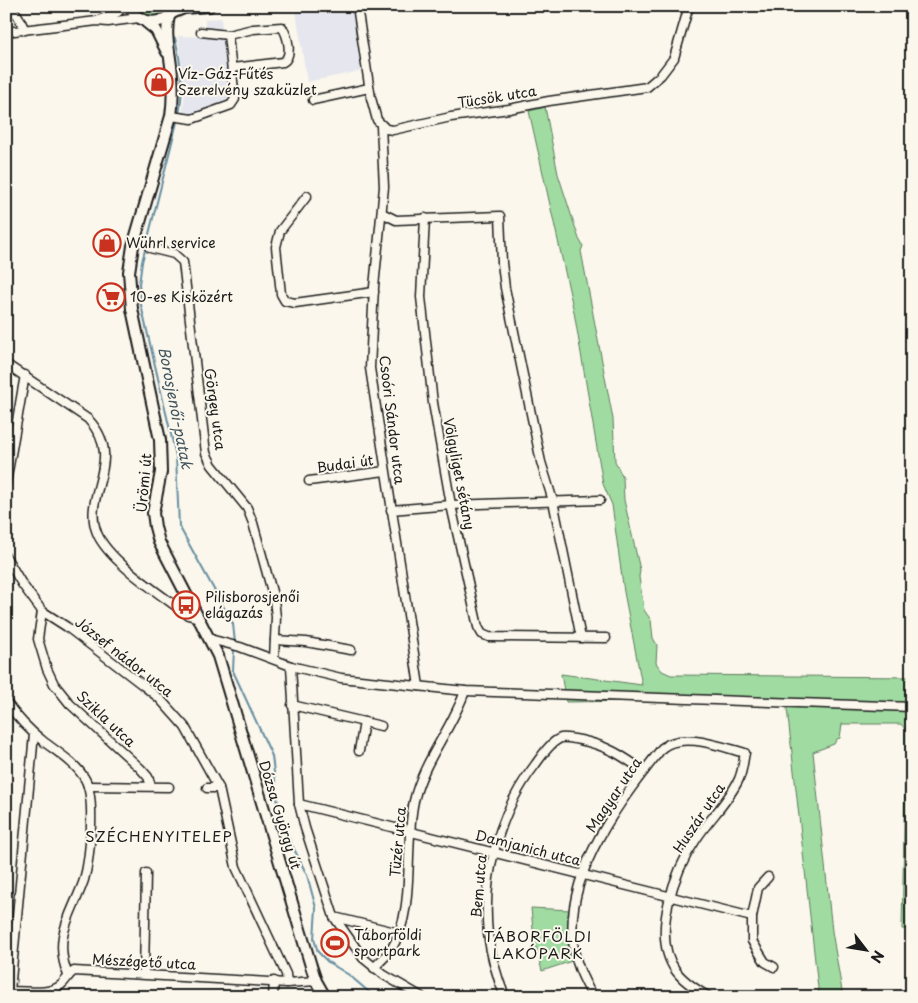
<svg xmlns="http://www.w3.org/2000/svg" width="918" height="1003" font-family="'Playpen Sans',sans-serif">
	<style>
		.built { fill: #e6e7ee }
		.green { fill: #a0dba1; stroke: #5e7c5e }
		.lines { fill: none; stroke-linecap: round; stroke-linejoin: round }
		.stream { stroke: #668ea1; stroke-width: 2 }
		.minor-casing { stroke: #1c1c1c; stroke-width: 11 }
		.major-casing { stroke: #1c1c1c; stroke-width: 14 }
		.minor { stroke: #fbf7ec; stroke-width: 8 }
		.major { stroke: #fbf7ec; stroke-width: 10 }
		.labels { text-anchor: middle; stroke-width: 4; stroke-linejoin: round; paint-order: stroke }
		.poi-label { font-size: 14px; fill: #1c1c1c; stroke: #fbf7ec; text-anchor: start }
		.street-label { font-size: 14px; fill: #1c1c1c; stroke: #fbf7ec }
		.water-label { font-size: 15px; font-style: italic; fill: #41555e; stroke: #fbf7ec }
		.neighbourhood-label { font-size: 15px; letter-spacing: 1px; fill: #1c1c1c; stroke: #fbf7ec }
	</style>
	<rect width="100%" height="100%" fill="#fbf7ec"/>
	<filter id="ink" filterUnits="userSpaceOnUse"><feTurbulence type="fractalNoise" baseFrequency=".02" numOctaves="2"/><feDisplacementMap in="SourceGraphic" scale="10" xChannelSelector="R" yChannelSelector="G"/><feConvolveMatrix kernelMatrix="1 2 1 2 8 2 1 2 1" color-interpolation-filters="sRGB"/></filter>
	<g filter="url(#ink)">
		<g class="built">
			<polygon points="295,6 354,6 362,71 307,82"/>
			<polygon points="221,18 222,28 205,29 205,19"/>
			<polygon points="178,36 224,38 230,102 193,116 182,116 185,93"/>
		</g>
		<g class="green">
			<path d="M135 6H171C163 22 144 20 135 6Z"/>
			<polygon points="545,107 558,174 579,239 583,246 581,251 613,419 615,461 623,478 624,500 640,570 639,577 644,610 651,620 653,638 657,645 656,663 662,671 671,675 912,677 912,930 902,929 906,730 901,724 842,724 840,738 837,739 834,744 813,752 832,931 843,997 819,997 786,699 566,702 561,674 642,685 624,592 612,505 603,484 574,312 529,111"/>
			<polygon points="531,908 571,910 575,960 542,971 534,940"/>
		</g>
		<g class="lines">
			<g class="stream">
				<path d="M175 38C181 62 184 89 179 114"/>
				<polyline points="178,118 142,262 139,284 141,305 176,456 179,526 233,624 235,643"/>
				<polyline points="234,648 233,671 272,756 280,821 307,875 316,908 314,939 318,952 328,962 349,975 369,992 378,997"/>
			</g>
			<g class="minor-casing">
				<g id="minor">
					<polyline points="10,6 18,16 25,30"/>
					<polyline points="357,6 371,98 377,120 386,129 393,130 451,117 509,109 549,101 647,87 661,75 674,58 689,6"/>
					<polyline points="99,20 118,12 124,6"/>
					<polyline points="6,32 97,21 108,22 139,18"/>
					<path d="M228 35 253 29 282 27C288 36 293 56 283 62L232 68"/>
					<polyline points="313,100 369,88"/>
					<polyline points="171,116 192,119 231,105 235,99 228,35 201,32"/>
					<polyline points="381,126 384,187 374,287 370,368 419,686"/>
					<polyline points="307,196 280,231 276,247 281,294 285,301 295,303 374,292"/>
					<polyline points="382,213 396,220 500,216 502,263 505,288 541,462 553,501 581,638"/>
					<polyline points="425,218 421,297 433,403 451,505 478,627 482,634 489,637 606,638"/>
					<polyline points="150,248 174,254 183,262 206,453 212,465 247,508 253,523 274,599 276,617 274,659"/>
					<path d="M6 364 88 419C127 460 81 494 97 533 108 561 163 596 188 615L199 618"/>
					<polyline points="309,481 385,471"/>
					<polyline points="6,483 25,375"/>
					<polyline points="391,510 451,505 600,500"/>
					<polyline points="6,557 22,584 42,611 67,627 144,686 160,699 185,727 219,788 236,867 286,974 287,983"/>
					<polyline points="42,611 38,639 47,669 54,684 70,704 140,768 148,777 151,786"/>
					<polyline points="210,639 240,647 291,666 341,678 465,691 912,707"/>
					<polyline points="275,640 306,642 351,650"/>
					<polyline points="291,666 299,804 305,828 334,917 363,958 384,975 422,997"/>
					<path d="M6 702C16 716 29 730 43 741 57 752 76 763 85 779 96 798 90 859 84 880 72 915 52 936 68 975"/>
					<polyline points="292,705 381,726"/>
					<polyline points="359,751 364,722"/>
					<polyline points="88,786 169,787"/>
					<polyline points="207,788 219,788"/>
					<polyline points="299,804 752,917"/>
					<polyline points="768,877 758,888 752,917 752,941 765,962 774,967"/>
					<polyline points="334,917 399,933"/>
					<path d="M374 968C380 961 387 956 392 948 416 910 404 846 414 801 423 761 452 729 465 691"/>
					<polyline points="144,974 146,873"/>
					<polyline points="10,991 34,734"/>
					<path d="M6 992C23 989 46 997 61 985 66 981 68 975 74 971L287 983 316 981"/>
					<polyline points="273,997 274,981"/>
					<path d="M505 997C497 977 491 956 488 934 482 876 499 812 535 765 541 757 550 742 561 738 567 737 574 739 580 740 608 746 621 755 644 771"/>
					<path d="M593 997C583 979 574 961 573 940 566 870 621 800 662 748 682 731 722 747 745 753 743 761 743 770 739 779 729 801 710 818 697 838 675 870 650 935 676 971 684 982 697 990 709 997"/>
				</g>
			</g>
			<g class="major-casing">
				<g id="major">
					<path d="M130 6C138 27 168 27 176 6"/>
					<polyline points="172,13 184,8 209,6"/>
					<path d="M169 16C164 36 171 56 172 76 173 89 173 102 171 116L133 246 129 272 132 309 160 440 161 472 153 513 155 527 159 542 218 656 311 966 316 981 325 997"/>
					<polyline points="146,22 156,30 167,52"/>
				</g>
			</g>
			<use href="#minor" class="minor"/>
			<use href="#major" class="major"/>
		</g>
	</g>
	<defs>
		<g id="shop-ring" transform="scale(1.4375)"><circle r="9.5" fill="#fbf7ec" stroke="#c8321e" stroke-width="1.5"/><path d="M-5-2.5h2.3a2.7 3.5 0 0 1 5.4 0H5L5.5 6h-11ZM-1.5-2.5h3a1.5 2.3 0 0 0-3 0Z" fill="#c8321e"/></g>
		<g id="supermarket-ring" transform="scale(1.4375)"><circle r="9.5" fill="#fbf7ec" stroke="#c8321e" stroke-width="1.5"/><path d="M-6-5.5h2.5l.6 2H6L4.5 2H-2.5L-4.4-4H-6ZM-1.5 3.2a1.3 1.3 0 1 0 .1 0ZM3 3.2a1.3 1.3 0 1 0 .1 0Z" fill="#c8321e"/></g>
		<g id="bus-ring" transform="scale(1.4375)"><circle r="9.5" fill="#fbf7ec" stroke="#c8321e" stroke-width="1.5"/><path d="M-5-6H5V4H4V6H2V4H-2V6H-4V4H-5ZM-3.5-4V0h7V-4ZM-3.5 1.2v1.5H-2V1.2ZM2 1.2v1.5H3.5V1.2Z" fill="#c8321e"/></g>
		<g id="stadium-ring" transform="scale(1.4375)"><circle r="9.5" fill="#fbf7ec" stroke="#c8321e" stroke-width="1.5"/><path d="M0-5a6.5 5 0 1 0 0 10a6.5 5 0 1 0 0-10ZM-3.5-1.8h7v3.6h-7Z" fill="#c8321e"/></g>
	</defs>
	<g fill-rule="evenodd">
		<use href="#shop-ring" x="159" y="82"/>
		<use href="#shop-ring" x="107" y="243"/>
		<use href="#supermarket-ring" x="111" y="297"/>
		<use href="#bus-ring" x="186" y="605"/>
		<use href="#stadium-ring" x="335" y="943"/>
	</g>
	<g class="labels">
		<g class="poi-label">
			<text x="178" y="79">Víz-Gáz-Fűtés<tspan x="178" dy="16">Szerelvény szaküzlet</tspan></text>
			<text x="126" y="248">Wührl service</text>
			<text x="130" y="302">10-es Kisközért</text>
			<text x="205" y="602">Pilisborosjenői<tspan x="205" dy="16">elágazás</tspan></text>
			<text x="354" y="940">Táborföldi<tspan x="354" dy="16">sportpark</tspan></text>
		</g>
		<g class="street-label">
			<text transform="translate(497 97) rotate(-9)" y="5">Tücsök utca</text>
			<text transform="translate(215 409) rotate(82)" y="5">Görgey utca</text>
			<text transform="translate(392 420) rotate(83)" y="5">Csoóri Sándor utca</text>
			<text transform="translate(345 464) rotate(-8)" y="5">Budai út</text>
			<text transform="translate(459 474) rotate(79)" y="5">Völgyliget sétány</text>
			<text transform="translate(144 483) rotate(-85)" y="5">Ürömi út</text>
			<text transform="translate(124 657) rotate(38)" y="5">József nádor utca</text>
			<text transform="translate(106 719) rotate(43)" y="5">Szikla utca</text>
			<text transform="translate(614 795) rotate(-56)" y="5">Magyar utca</text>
			<text transform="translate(280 815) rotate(73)" y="5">Dózsa György út</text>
			<text transform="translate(699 818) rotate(-56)" y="5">Huszár utca</text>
			<text transform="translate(398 842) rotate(-85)" y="5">Tüzér utca</text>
			<text transform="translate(528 848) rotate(14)" y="5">Damjanich utca</text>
			<text transform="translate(479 886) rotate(-85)" y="5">Bem utca</text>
			<text transform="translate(144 962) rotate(3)" y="5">Mészégető utca</text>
		</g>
		<g class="water-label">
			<text transform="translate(175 408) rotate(79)" y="5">Borosjenői-patak</text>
		</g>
		<g class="neighbourhood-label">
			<text x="159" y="842">SZÉCHENYITELEP</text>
			<text x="538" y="942">TÁBORFÖLDI<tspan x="538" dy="17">LAKÓPARK</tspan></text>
		</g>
	</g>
	<rect width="918" height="1003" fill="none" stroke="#fbf7ec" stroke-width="25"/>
	<rect x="12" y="12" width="893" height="978" fill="none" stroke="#1c1c1c" stroke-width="2" filter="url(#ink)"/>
	<g transform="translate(866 950) rotate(121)" stroke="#fbf7ec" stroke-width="4" paint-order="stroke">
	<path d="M0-4L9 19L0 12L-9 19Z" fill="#1c1c1c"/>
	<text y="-8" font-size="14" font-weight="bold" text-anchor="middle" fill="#1c1c1c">N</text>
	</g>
</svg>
